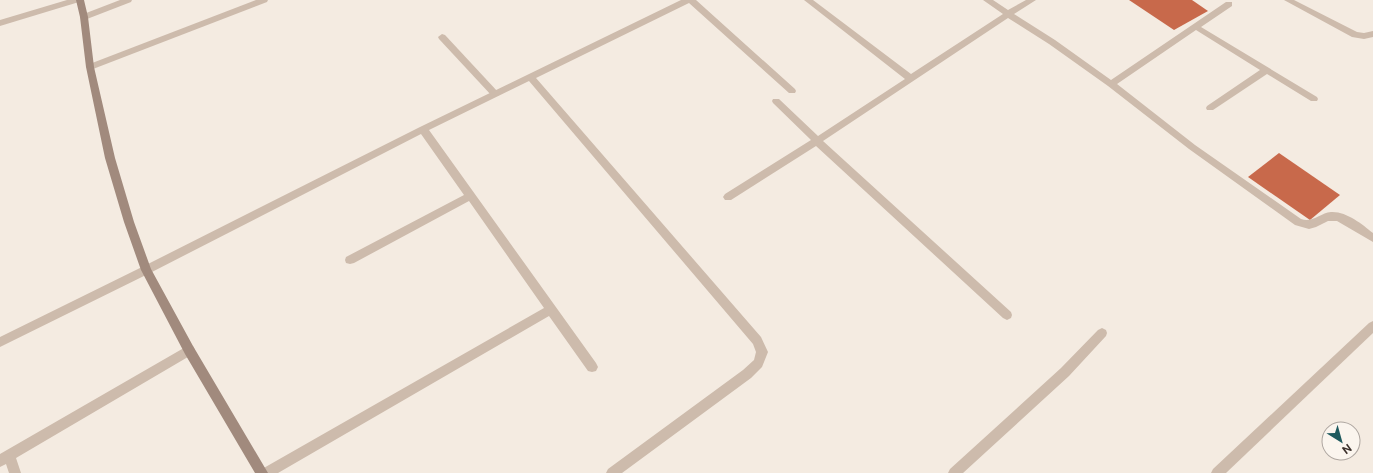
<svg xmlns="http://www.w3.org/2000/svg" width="1373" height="473" font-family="'Public Sans',sans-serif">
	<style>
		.building { fill: #c8694b }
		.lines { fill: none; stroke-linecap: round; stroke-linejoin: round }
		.lane { fill: #cdbbac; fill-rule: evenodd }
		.street { fill: #cdbbac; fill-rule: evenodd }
		.secondary { fill: #a18a7d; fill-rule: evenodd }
	</style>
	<rect width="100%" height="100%" fill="#f4ebe1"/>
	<g class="building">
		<polygon points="1129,0 1192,0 1208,11 1174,30"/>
		<polygon points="1279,153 1340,195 1310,220 1248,177"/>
	</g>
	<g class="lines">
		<polygon class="lane" points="442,34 445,35 498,92 499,94 498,96 492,96 439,39 438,37"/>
		<g class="street">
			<polygon points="67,0 80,0 79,2 0,26 0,20"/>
			<polygon points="120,0 132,0 131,2 87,19 81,19 80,17 81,15"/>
			<polygon points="256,0 268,0 267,2 93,69 90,70 86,67 87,65"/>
			<polygon points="681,0 696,0 795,89 796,91 795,93 789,93 689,3 536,78 761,337 768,352 762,367 751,378 622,473 606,473 608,469 743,370 754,360 756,352 753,344 529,81 429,130 596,363 598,367 596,371 592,372 588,371 549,316 278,473 260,473 262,469 544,308 469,201 354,263 350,264 346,263 345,260 346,257 464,195 421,134 150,273 0,347 0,337 142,267 420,127"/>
			<path d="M804 0H813L911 74 1003 14 983 0H993L1008 10 1026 0H1036L1014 14 1055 40 1111 80 1226 2H1232V6L1201 27 1317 97 1318 99 1317 101H1311L1267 74 1213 110H1207L1206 108 1207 106 1260 70 1196 30 1117 84 1195 145 1301 219C1313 223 1320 213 1331 212 1346 211 1362 224 1373 233V242L1337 221H1328L1316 227 1309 229 1295 225 1189 149 1108 86 1049 44 1008 18 823 141 1011 312 1012 315 1011 318 1007 320 1003 318 816 146 731 200H725L723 197 725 194 811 140 773 103 772 101 773 99H779L818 136 905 79Z"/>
			<polygon points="1284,0 1294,0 1357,32 1364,33 1373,31 1373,37 1364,39 1352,37"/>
			<polygon points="1373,321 1373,333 1226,473 1211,473 1213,469 1369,323"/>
			<polygon points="1102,328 1106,330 1107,333 1106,336 1069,376 963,473 948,473 950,469 1061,368 1098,330"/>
			<polygon points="189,345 193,346 195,350 193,354 16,458 21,473 9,473 6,464 0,467 0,454"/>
		</g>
		<polygon class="secondary" points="76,0 84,0 88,17 94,67 115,158 134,222 151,269 193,346 268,473 255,473 185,354 141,270 124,222 105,158 86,67 80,17"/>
	</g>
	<g transform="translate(1341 441) rotate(143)"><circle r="19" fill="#fbf5ee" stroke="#aea6a0"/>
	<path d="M0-3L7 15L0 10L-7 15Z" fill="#1f5a5e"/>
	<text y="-6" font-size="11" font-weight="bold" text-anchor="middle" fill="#3b302b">N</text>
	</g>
</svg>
